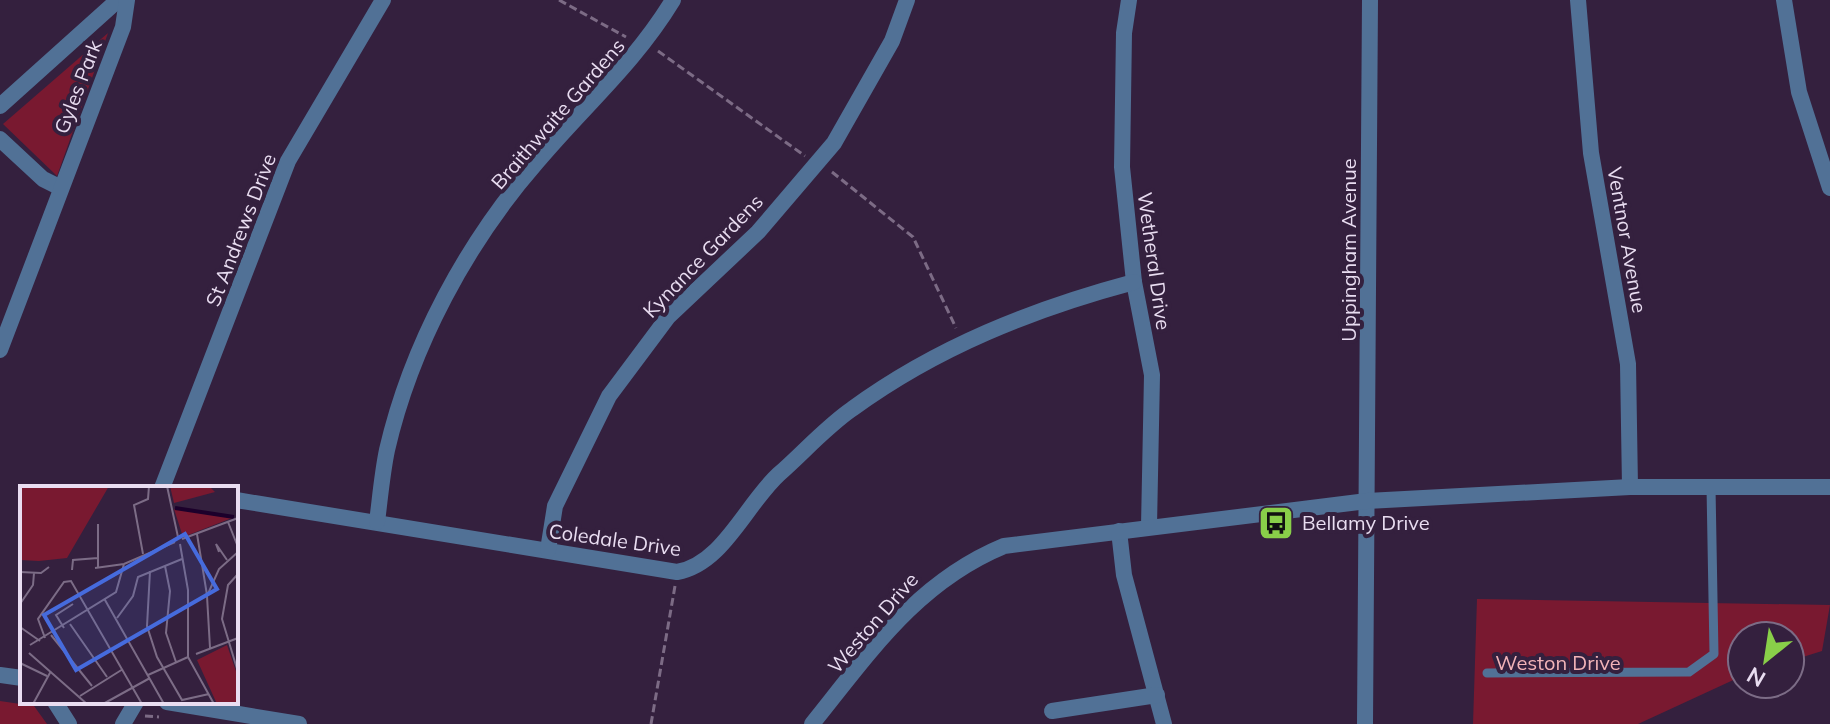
<svg xmlns="http://www.w3.org/2000/svg" width="1830" height="724" font-family="Mulish,sans-serif">
	<style>
		.green { fill: #791930 }
		.lines { fill: none; stroke-linecap: round; stroke-linejoin: round }
		.path { stroke: #7c6b85; stroke-width: 3; stroke-dasharray: 8 4; stroke-linecap: butt }
		.service { stroke: #517196; stroke-width: 9 }
		.minor { stroke: #517196; stroke-width: 16 }
		.tertiary { stroke: #517196; stroke-width: 16 }
		.labels { text-anchor: middle; stroke-width: 8; stroke-linejoin: round; paint-order: stroke }
		.street-label { font-size: 20px; fill: #e9ddf1; stroke: #34203e }
		.poi-label { font-size: 20px; fill: #e9ddf1; stroke: #34203e; text-anchor: start }
		.park-label { font-size: 20px; fill: #f2b3b8; stroke: #34203e }
		.inset-river { fill: none; stroke: #1c002b; stroke-width: 4 }
		.inset-road { fill: none; stroke: #7c6c86; stroke-width: 2 }
		.view { fill: #466bdd; fill-opacity: 0.15; stroke: #466bdd; stroke-width: 4 }
		.inset-edge { fill: none; stroke: #e9ddf1; stroke-width: 4 }
	</style>
	<rect width="100%" height="100%" fill="#34203e"/>
	<g class="green">
		<polygon points="108,33 57,176 3,124"/>
		<polygon points="1477,599 1830,605 1822,651 1790,661 1790,636 1742,636 1742,676 1638,724 1473,724"/>
		<polygon points="0,701 34,706 47,724 0,724"/>
	</g>
	<g class="lines">
		<g class="path">
			<polyline points="559,0 626,37"/>
			<polyline points="658,51 805,156"/>
			<polyline points="832,172 913,237 956,328"/>
			<polyline points="145,716 159,717"/>
			<polyline points="651,724 675,586"/>
		</g>
		<polyline class="service" points="1487,673 1689,672 1714,654 1711,487"/>
		<g class="minor">
			<polyline points="1129,0 1124,33 1122,167 1134,282 1152,375 1149,526"/>
			<polyline points="1578,0 1591,153 1628,364 1630,487"/>
			<polyline points="1784,0 1799,92 1830,188"/>
			<polyline points="0,106 118,0"/>
			<polyline points="0,139 43,179 61,188"/>
			<polyline points="0,350 123,27 127,0"/>
			<path d="M236 500 677 572C723 564 746 504 779 474 803 453 826 427 852 409 937 347 1033 309 1134 282"/>
			<path d="M377 522C380 499 382 474 387 450 411 346 467 242 537 162 585 105 634 64 673 0"/>
			<polyline points="1119,531 1124,575 1164,724"/>
			<polyline points="548,550 555,506 609,396 668,317 758,232 834,143 892,41 907,0"/>
			<polyline points="1052,711 1157,695"/>
			<polyline points="1365,724 1370,0"/>
		</g>
		<g class="tertiary">
			<polyline points="162,488 288,161 383,0"/>
			<polyline points="0,675 22,678"/>
			<polyline points="55,702 69,724"/>
			<polyline points="167,702 299,724"/>
			<polyline points="123,724 136,702"/>
			<path d="M812 724C870 652 917 582 1004 546L1367 501 1630 487H1830"/>
		</g>
	</g>
	<defs>
		<g id="bus-square" transform="scale(1.8)"><rect x="-9" y="-9" width="18" height="18" rx="4" fill="#89cf49" stroke="#34203e"/><path d="M-5-6H5V4H4V6H2V4H-2V6H-4V4H-5ZM-3.5-4V0h7V-4ZM-3.5 1.2v1.5H-2V1.2ZM2 1.2v1.5H3.5V1.2Z" fill="#111"/></g>
	</defs>
	<g fill-rule="evenodd">
		<use href="#bus-square" x="1276" y="523"/>
	</g>
	<g class="labels">
		<g class="street-label">
			<text transform="translate(78 87) rotate(-69)" y="7">Gyles Park</text>
			<text transform="translate(558 114) rotate(-49)" y="7">Braithwaite Gardens</text>
			<text transform="translate(241 230) rotate(-69)" y="7">St Andrews Drive</text>
			<text transform="translate(1627 240) rotate(80)" y="7">Ventnor Avenue</text>
			<text transform="translate(1349 250) rotate(-90)" y="7">Uppingham Avenue</text>
			<text transform="translate(703 256) rotate(-46)" y="7">Kynance Gardens</text>
			<text transform="translate(1154 261) rotate(82)" y="7">Wetheral Drive</text>
			<text transform="translate(615 540) rotate(8)" y="7">Coledale Drive</text>
			<text transform="translate(873 623) rotate(-49)" y="7">Weston Drive</text>
		</g>
		<g class="poi-label">
			<text x="1302" y="530">Bellamy Drive</text>
		</g>
		<g class="park-label">
			<text x="1558" y="670">Weston Drive</text>
		</g>
	</g>
	<g transform="translate(20 486)">
		<rect width="218" height="218" fill="#34203e"/>
		<path d="M0 0H89L47 72 19 75 0 74ZM150 0H189L195 6 154 17ZM154 23 212 32 163 51ZM207 159 218 191V218H197L177 174Z" fill="#791930"/>
		<path class="inset-river" d="M155 22 214 31"/>
		<path class="inset-road" d="M147 0 158 51M208 36 218 61M78 38V81M177 48 187 109M162 53 218 32M160 58 168 104V171L194 218M199 66 196 58 207 74M123 68 114 19 128 13 129 0M145 80 150 105 146 147 156 176M75 82 104 78 155 56M52 84 53 74 78 72M130 85 127 140 137 171 162 214 189 208M0 86 21 87 29 81M218 88 208 99 202 133 218 186M85 114 144 218M0 118 13 99 14 87M97 132 113 110 118 91 162 73M50 138 87 191M0 141 20 155M44 142 36 129 53 118M31 149 72 200M25 152 18 133 44 96 51 95 122 218M10 159 96 106 104 78M190 162 187 110 199 83 218 66M9 167 67 218M176 168 218 152M0 177 27 190M128 189 168 171M60 210 103 183M13 218 31 185M83 218 130 192"/>
		<path class="view" d="M165 48 197 103 56 184 24 129Z"/>
		<rect width="218" height="218" class="inset-edge"/>
	</g>
	<g transform="translate(1766 660) rotate(210)"><circle r="38" fill="#34203e" stroke="#7c6c86" stroke-width="2"/>
	<path d="M0-6L14 30L0 20L-14 30Z" fill="#89cf49"/>
	<text y="-12" font-size="22" font-weight="bold" text-anchor="middle" fill="#e9ddf1">N</text>
	</g>
</svg>
